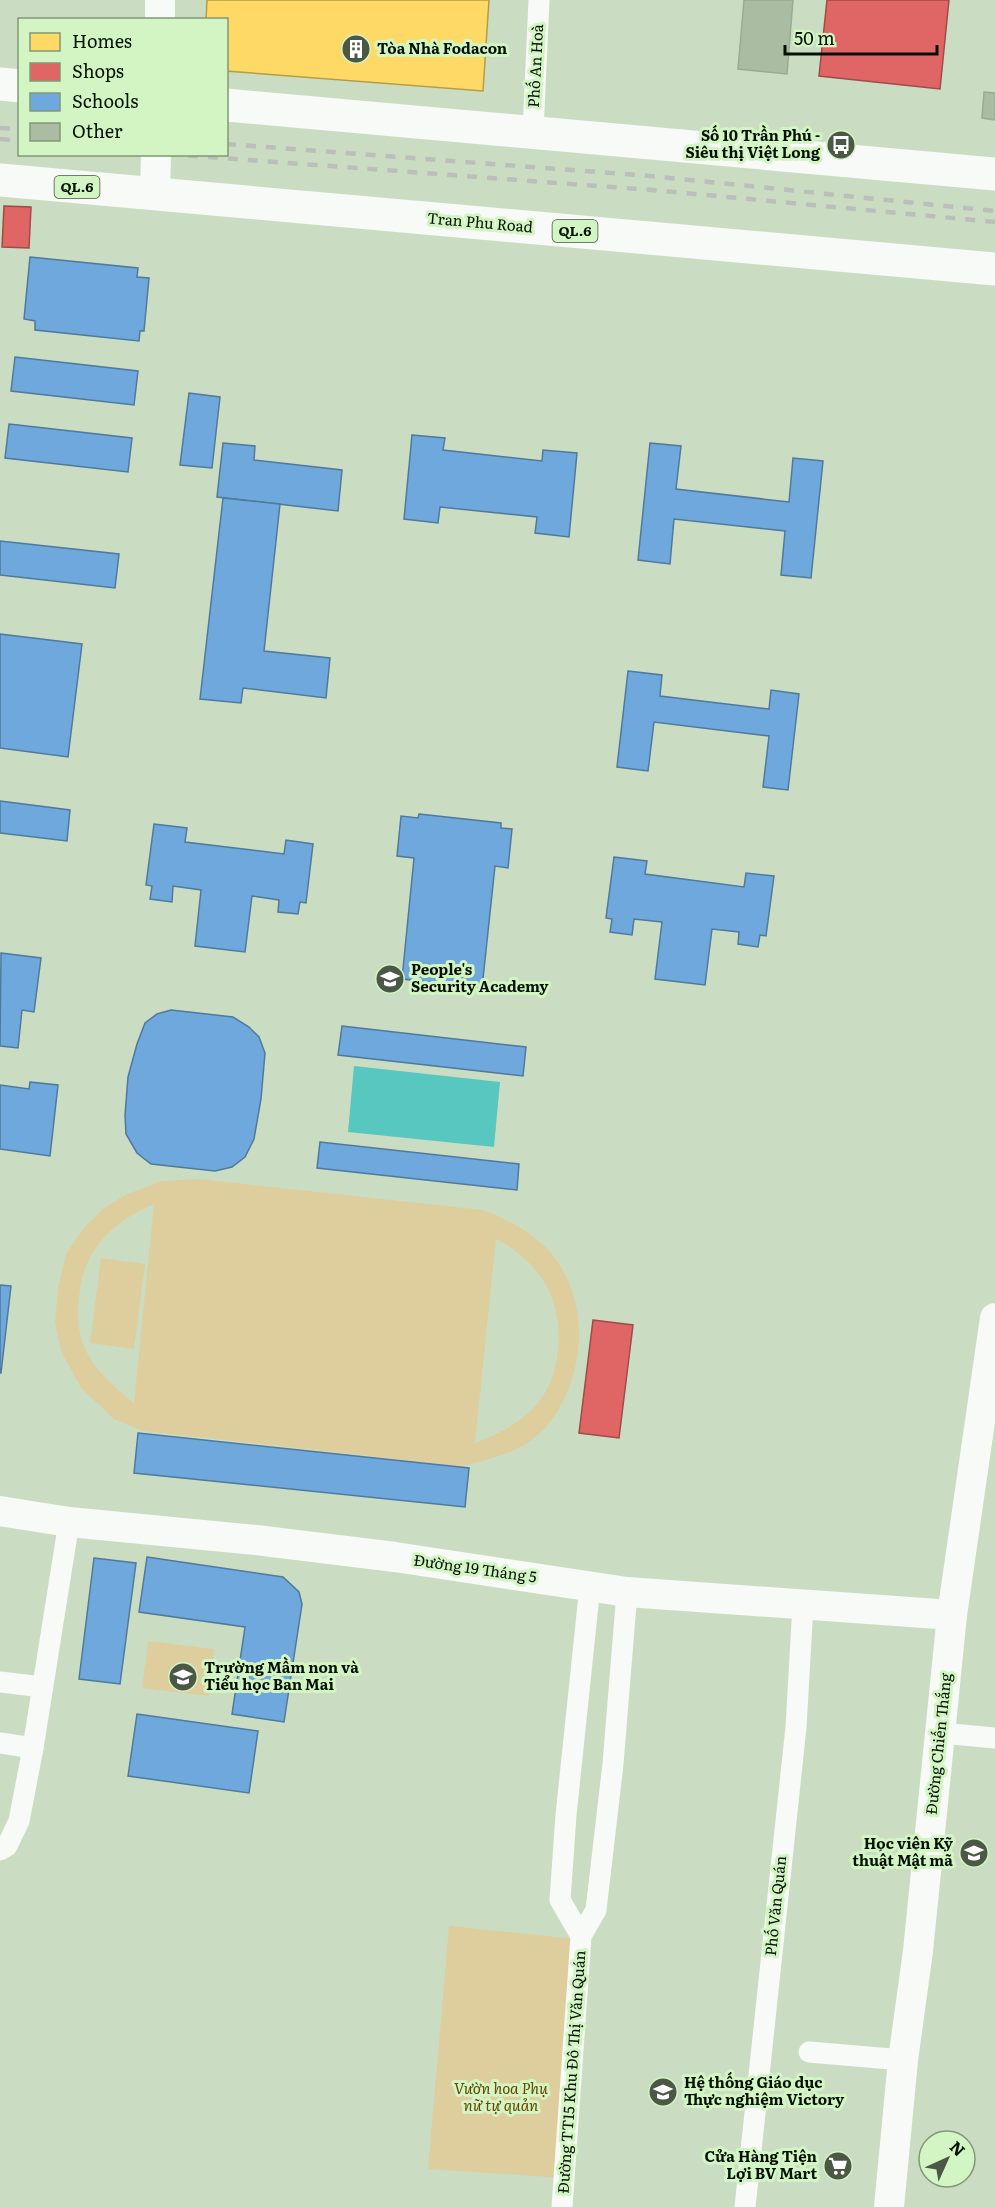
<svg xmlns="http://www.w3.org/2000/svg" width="995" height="2207" font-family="Literata,serif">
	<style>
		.green { fill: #dece9d; fill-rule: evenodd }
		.water { fill: #58c7c0 }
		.homes { fill: #ffd966; stroke: #b49d48; stroke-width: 1.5 }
		.shops { fill: #e06666; stroke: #9e4c48; stroke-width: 1.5 }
		.schools { fill: #6fa8dc; stroke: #4f7a9b; stroke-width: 1.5 }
		.building { fill: #aabda2; stroke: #9caa95; stroke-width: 1.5 }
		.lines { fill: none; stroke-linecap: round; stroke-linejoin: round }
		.street { stroke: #f7faf6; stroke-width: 21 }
		.secondary { stroke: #f7faf6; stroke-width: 30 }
		.highway { stroke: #f7faf6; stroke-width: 33 }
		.rail { stroke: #bbbfb9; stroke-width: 4.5; stroke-dasharray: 10 10; stroke-linecap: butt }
		.labels { text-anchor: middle; stroke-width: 6; stroke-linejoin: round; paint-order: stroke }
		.shield { fill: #d2f5c3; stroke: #42553c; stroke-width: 1.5 }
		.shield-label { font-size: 14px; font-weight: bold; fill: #051002 }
		.poi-label { font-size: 15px; font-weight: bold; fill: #051002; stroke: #d2f5c3; text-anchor: start }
		.street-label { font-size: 15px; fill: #051002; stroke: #d2f5c3 }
		.park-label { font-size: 15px; font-style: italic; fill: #694601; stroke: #d2f5c3 }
	</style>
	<rect width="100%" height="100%" fill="#caddc2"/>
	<g class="green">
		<path d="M199 1179 483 1210C507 1219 534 1233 551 1253 592 1302 586 1380 546 1427 525 1451 490 1460 460 1466L143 1431 114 1419 81 1388 61 1351 55 1323 58 1288 66 1254 83 1229 103 1209 125 1195 162 1181ZM154 1204 134 1402V1403C114 1387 93 1369 83 1344 78 1330 77 1314 79 1299 82 1251 112 1222 154 1204ZM496 1239C515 1248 536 1267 546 1285 565 1319 563 1374 537 1404 521 1423 498 1434 475 1443Z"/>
		<polygon points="101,1258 145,1264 134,1349 90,1343"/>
		<polygon points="148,1641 214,1649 209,1696 142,1688"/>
		<polygon points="449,1926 577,1939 562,2178 428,2169"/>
	</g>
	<polygon class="water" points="354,1066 500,1082 494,1147 348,1132"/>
	<polygon class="homes" points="207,0 489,0 483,91 226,71 226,20 206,20"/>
	<g class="shops">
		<polygon points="827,0 949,0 940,89 819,76"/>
		<polygon points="4,206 31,207 29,248 2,247"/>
		<polygon points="593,1320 633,1325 619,1438 579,1433"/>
	</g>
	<g class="schools">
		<polygon points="30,257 138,268 137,277 149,278 144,331 140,331 139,341 35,330 35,321 24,319"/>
		<polygon points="15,357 138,371 134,405 11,391"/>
		<polygon points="189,393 220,397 212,468 180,465"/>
		<polygon points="9,424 132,438 128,472 5,458"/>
		<polygon points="412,435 445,438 443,450 542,461 543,450 577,453 569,537 535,533 537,517 440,507 438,523 404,519"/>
		<polygon points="223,443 255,446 254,460 342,470 338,511 217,497"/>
		<polygon points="650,443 681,446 676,489 789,502 793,458 823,461 811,578 781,575 785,531 674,519 670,564 638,560"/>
		<polygon points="223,498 280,504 264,651 330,658 326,698 243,688 241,703 200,699"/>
		<polygon points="0,541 119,554 115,588 0,575"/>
		<polygon points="0,634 82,644 68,757 0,748"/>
		<polygon points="628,671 662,675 660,696 769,709 771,690 799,694 788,790 763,787 769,736 654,722 648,771 617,767"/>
		<polygon points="0,801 70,810 67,841 0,833"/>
		<polygon points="419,814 501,823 501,828 512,829 508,868 495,866 482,988 402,979 414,858 397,856 401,816 418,818"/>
		<polygon points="154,824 187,828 185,842 284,854 286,840 313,844 306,903 300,902 298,914 278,912 279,900 252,896 245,952 195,946 201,890 173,886 172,902 150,899 152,886 146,885"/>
		<polygon points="614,857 647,861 645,874 744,887 746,873 774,876 766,936 760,935 758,947 738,944 739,932 712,929 705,985 655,979 662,922 634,919 632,935 610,932 612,919 606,918"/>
		<polygon points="1,953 41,958 34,1012 22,1010 18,1048 0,1046"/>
		<polygon points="171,1010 233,1017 249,1027 259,1037 265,1053 261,1099 254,1139 245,1157 232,1167 215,1171 151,1164 137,1153 126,1134 125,1115 128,1077 137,1044 145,1023 157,1014"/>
		<polygon points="342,1026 526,1047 523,1076 338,1055"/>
		<polygon points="30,1082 58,1085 50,1156 0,1149 0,1085 29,1089"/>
		<polygon points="320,1142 519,1164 517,1190 317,1168"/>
		<polygon points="0,1285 11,1286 1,1373 0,1373"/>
		<polygon points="138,1433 469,1468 465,1507 134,1473"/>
		<polygon points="147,1557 283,1577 299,1592 302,1604 284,1722 232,1714 245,1627 139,1612"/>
		<polygon points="94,1558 136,1563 120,1684 79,1679"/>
		<polygon points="137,1714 258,1731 249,1793 128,1776"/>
	</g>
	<g class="building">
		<polygon points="744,0 793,0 787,74 738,69"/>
		<polygon points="984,92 995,93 995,120 982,118"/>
	</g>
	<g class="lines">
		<g class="street">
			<polyline points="533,132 539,0"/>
			<polyline points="0,1682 42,1687"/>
			<polyline points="941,1733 995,1738"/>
			<polyline points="0,1743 33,1748"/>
			<polyline points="0,1850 7,1846 19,1821 33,1748 69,1522"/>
			<polyline points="581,1936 560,1900 566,1815 590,1586"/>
			<polyline points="809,2052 903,2060"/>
			<polyline points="562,2207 581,1936 596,1910 613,1764 627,1592"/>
			<polyline points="745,2207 796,1727 803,1605"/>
		</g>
		<g class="secondary">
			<polyline points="160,20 160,0"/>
			<polyline points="155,193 156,154"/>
			<polyline points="0,1511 69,1522 256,1540 395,1557 627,1592 952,1615"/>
			<polyline points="889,2207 903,2060 918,1951 952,1615 995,1318"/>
		</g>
		<g class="highway">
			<polyline points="0,84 20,86"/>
			<polyline points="226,105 995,174"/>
			<polyline points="0,180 995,269"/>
		</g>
		<g class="rail">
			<polyline points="0,128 20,129"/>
			<polyline points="0,139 20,141"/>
			<polyline points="226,144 650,176 995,211"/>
			<polyline points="168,154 652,190 995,222"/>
		</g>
	</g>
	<defs>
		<g id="building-disc" transform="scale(1.5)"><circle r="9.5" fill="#4a5845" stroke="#d2f5c3"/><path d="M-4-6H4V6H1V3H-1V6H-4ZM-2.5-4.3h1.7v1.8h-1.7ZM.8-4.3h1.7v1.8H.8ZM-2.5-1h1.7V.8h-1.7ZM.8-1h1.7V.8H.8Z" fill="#fff"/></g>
		<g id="bus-disc" transform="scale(1.5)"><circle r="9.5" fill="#4a5845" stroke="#d2f5c3"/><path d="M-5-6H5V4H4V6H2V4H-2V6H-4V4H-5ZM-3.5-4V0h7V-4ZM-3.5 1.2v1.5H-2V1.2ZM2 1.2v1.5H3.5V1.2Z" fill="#fff"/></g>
		<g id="university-disc" transform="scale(1.5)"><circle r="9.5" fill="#4a5845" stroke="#d2f5c3"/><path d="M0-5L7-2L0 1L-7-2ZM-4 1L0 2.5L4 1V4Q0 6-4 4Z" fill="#fff"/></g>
		<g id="school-disc" transform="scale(1.5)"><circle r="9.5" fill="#4a5845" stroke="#d2f5c3"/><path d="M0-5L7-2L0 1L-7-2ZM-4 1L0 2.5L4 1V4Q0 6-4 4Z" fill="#fff"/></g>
		<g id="supermarket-disc" transform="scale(1.5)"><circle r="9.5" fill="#4a5845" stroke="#d2f5c3"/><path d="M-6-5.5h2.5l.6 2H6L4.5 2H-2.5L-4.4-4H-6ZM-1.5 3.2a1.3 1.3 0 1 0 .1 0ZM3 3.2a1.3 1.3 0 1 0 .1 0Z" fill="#fff"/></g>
	</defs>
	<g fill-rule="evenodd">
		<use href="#building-disc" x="356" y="49"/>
		<use href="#bus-disc" x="841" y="145"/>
		<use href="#university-disc" x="390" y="979"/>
		<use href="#school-disc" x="183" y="1677"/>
		<use href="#university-disc" x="974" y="1853"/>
		<use href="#school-disc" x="663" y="2092"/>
		<use href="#supermarket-disc" x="838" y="2166"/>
	</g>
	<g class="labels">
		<g class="shield">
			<rect x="54.5" y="176" width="45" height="22" rx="4.5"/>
			<rect x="552.5" y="220" width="45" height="22" rx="4.5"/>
		</g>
		<g class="shield-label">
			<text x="77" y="192">QL.6</text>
			<text x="575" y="236">QL.6</text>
		</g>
		<g class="poi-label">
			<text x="377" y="54">Tòa Nhà Fodacon</text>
			<text x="820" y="141" text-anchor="end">Số 10 Trần Phú -<tspan x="820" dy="17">Siêu thị Việt Long</tspan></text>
			<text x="411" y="975">People's<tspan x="411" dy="17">Security Academy</tspan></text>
			<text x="204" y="1673">Trường Mầm non và<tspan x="204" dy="17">Tiểu học Ban Mai</tspan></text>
			<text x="953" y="1849" text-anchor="end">Học viện Kỹ<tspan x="953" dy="17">thuật Mật mã</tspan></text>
			<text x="684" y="2088">Hệ thống Giáo dục<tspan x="684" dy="17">Thực nghiệm Victory</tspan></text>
			<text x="817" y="2162" text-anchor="end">Cửa Hàng Tiện<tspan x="817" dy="17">Lợi BV Mart</tspan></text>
		</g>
		<g class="street-label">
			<text transform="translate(536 66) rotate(-87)" y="5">Phố An Hoà</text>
			<text transform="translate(480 223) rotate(5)" y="5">Tran Phu Road</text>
			<text transform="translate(475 1569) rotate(8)" y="5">Đường 19 Tháng 5</text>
			<text transform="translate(939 1744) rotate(-84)" y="5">Đường Chiến Thắng</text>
			<text transform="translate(776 1906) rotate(-84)" y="5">Phố Văn Quán</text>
			<text transform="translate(572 2072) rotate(-86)" y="5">Đường TT15 Khu Đô Thị Văn Quán</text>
		</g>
		<g class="park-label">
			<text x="501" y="2094">Vườn hoa Phụ<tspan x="501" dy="17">nữ tự quản</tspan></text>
		</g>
	</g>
	<rect x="18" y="18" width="210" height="138" fill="#d2f5c3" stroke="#809976" stroke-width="1.5"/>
	<rect x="30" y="33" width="30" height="18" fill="#ffd966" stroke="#809976" stroke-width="1.5"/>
	<text x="72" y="48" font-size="18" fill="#051002">Homes</text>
	<rect x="30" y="63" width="30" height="18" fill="#e06666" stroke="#809976" stroke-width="1.5"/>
	<text x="72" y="78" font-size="18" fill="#051002">Shops</text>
	<rect x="30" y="93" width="30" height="18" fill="#6fa8dc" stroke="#809976" stroke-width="1.5"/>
	<text x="72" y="108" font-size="18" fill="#051002">Schools</text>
	<rect x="30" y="123" width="30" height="18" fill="#aabda2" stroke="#809976" stroke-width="1.5"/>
	<text x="72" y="138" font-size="18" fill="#051002">Other</text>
	<g transform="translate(947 2159) rotate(45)"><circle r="28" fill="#d2f5c3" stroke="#809976" stroke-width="1.5"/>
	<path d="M0-4.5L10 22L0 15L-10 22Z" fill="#4a5845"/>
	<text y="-9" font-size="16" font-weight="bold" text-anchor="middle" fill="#051002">N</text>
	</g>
	<path d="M785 45v9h152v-9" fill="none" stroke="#051002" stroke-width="3"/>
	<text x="794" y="45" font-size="18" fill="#051002" stroke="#d2f5c3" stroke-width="4.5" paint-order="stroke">50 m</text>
</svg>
